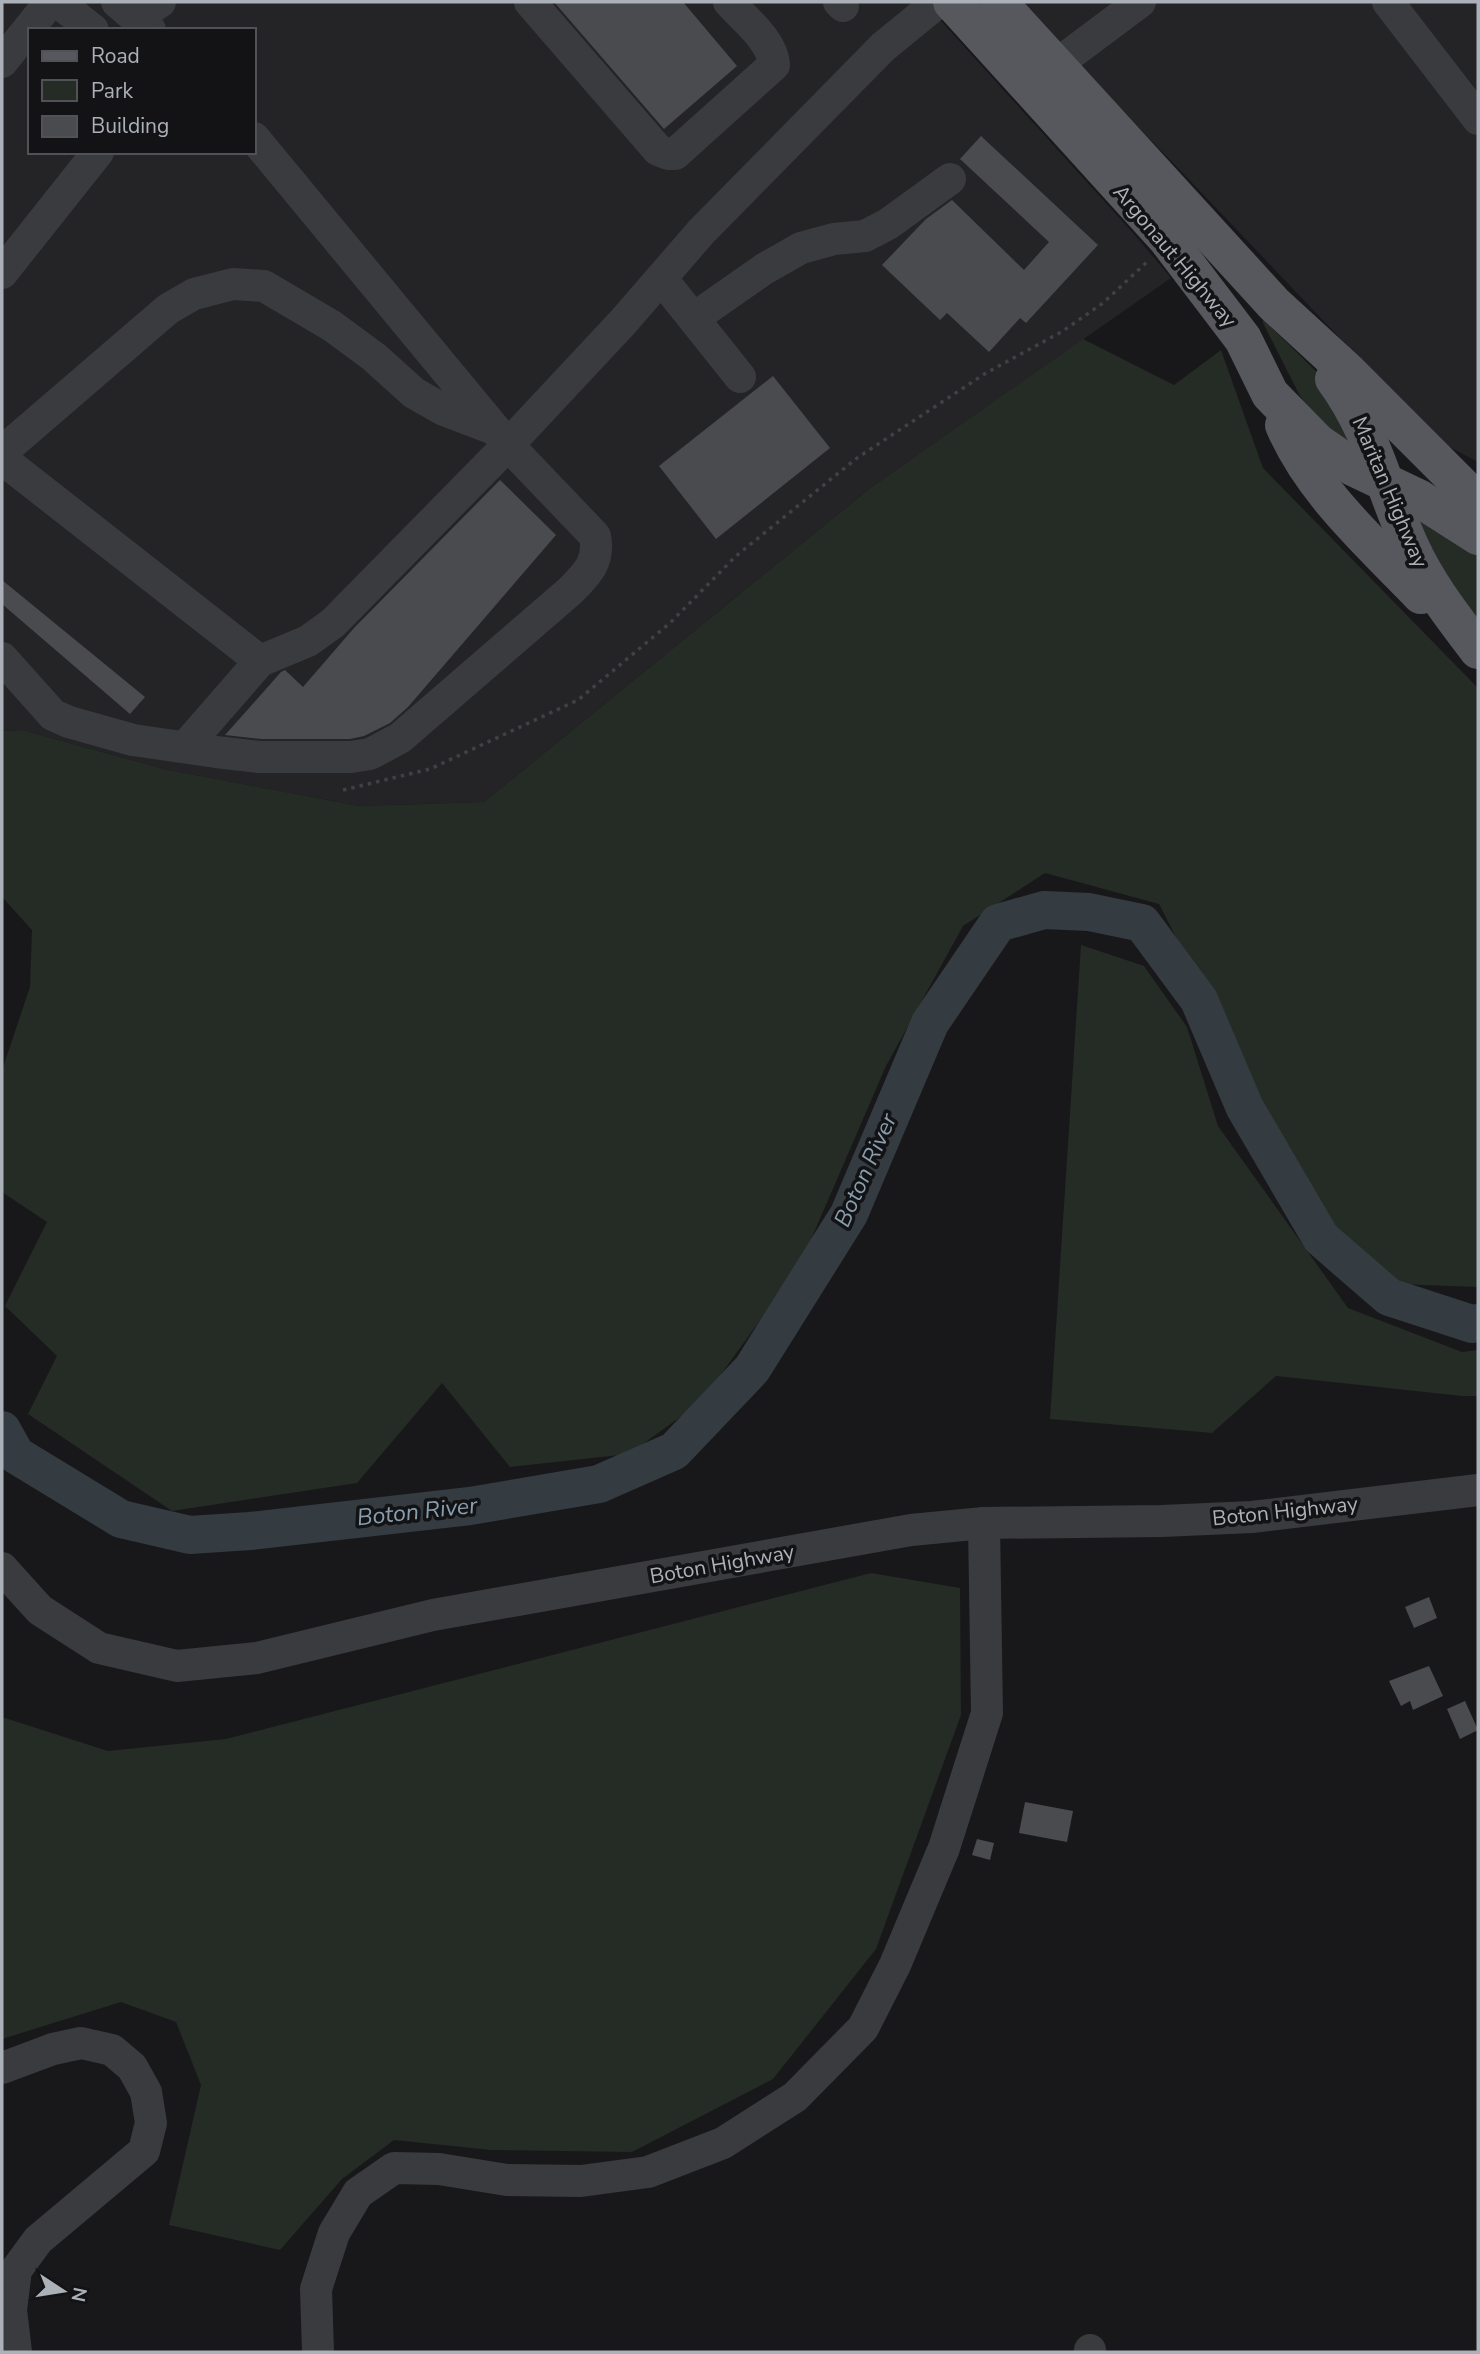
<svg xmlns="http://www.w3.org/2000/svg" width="1480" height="2354" font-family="'Nunito Sans',sans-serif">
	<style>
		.built { fill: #242427; fill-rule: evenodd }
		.green { fill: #252b25 }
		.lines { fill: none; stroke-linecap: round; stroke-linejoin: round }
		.river { stroke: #343b41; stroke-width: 38 }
		.building { fill: #4a4b4f }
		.path { stroke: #404145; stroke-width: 3.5; stroke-dasharray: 3.5 5; stroke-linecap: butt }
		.minor { stroke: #3a3b3e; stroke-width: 32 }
		.major { stroke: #56585d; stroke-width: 38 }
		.labels { text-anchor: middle; stroke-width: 7; stroke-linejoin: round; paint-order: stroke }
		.street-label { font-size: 21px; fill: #acb0b8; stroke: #131315 }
		.water-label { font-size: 23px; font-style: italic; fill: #889eae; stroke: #131315 }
	</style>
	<rect width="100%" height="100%" fill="#18181a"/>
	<g class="built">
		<path d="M2 2H924L1133 233 1171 278 869 489 484 802 359 806 164 769 22 730 2 731ZM30 30H254V152H30Z"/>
		<polygon points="1020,2 1478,2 1478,462 1438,441 1177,167 1069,56"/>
	</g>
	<g class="green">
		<polygon points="1263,319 1326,381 1360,433 1342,442 1315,417 1300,396 1263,323"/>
		<polygon points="1083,339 1174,385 1221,350 1263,468 1478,688 1478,1287 1396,1284 1333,1227 1260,1101 1159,904 1045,873 963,926 886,1066 800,1265 701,1402 629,1454 510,1467 442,1383 357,1483 172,1511 28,1414 57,1356 5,1306 47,1222 2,1192 2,1070 30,987 32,930 2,897 2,731 22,730 164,769 359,806 484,802 869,489"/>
		<polygon points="1407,501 1478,550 1478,619 1450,590"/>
		<polygon points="1081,945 1144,966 1187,1027 1218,1126 1348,1308 1462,1352 1478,1350 1478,1396 1462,1396 1276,1376 1212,1433 1050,1419"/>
		<polygon points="871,1573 960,1588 961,1715 876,1949 773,2079 632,2152 491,2150 394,2140 342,2179 280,2250 169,2225 201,2085 176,2022 121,2002 2,2039 2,1717 108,1751 226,1739"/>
	</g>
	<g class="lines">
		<polyline class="river" points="2,1430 16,1455 121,1519 190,1535 250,1531 470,1506 599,1484 674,1451 752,1369 849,1214 930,1023 998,923 1044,910 1089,912 1142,923 1199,1000 1245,1108 1321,1238 1389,1297 1472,1324 1478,1323"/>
	</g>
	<g class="building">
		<polygon points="554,2 683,2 737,66 664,129"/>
		<polygon points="981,136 1098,245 1026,323 1020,318 989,352 947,313 940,320 882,265 926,219 952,200 1024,270 1049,242 960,159"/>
		<polygon points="773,376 830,448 716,539 659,466"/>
		<polygon points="500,480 556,535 408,707 390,723 364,736 350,739 261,739 225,735 281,672 285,670 303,687 354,628"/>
		<polygon points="2,580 145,697 130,714 2,604"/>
		<polygon points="1429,1597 1437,1618 1414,1628 1405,1607"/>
		<polygon points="1429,1666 1443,1696 1413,1710 1410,1701 1401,1706 1389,1681"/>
		<polygon points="1465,1701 1478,1730 1460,1739 1447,1709"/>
		<polygon points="1025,1802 1073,1811 1067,1842 1019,1833"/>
		<polygon points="977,1839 994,1843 990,1860 972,1855"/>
	</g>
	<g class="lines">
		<polyline class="path" points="343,790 430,769 578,700 670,623 736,556 857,458 986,373 1063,331 1103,303 1147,262"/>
		<g class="minor">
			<polyline points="58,2 93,30"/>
			<polyline points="117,2 150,30"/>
			<path d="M530 2 658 150 668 154H675L774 65C773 41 744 19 729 2"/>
			<polyline points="839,2 843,6"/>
			<polyline points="1388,2 1478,119"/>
			<polyline points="136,18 160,2"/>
			<polyline points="2,62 50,2"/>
			<polyline points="1037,79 1140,2"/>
			<polyline points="2,273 98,152"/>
			<polyline points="661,278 740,377"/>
			<polyline points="694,318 764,269 801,248 834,239 865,236 888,224 950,179"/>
			<polyline points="2,452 168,309 194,294 233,284 264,286 332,326 374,357 414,393 444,410 494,429"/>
			<polyline points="2,459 260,661"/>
			<path d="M2 658 53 715 69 722 133 740 216 752 260 757H351L370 754 400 738 570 591C587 574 600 562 595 536L508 445 254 138"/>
			<polyline points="186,746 260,661 308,641 333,623 508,445 623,322 701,232 883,47 938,2"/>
			<polyline points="2,1568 40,1610 99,1648 177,1666 257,1658 433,1615 911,1530 984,1523 1162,1521 1252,1517 1478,1490"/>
			<polyline points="2,2068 53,2049 81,2043 112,2050 132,2067 146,2092 151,2123 144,2151 38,2240 16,2270 11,2310 16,2352"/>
			<polyline points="318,2352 316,2289 334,2233 358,2193 394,2168 439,2169 507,2180 581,2181 648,2172 723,2143 795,2097 863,2028 895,1965 944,1848 987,1713 984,1523"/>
			<polyline points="1090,2352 1090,2350"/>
		</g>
		<g class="major">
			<polyline points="952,2 1167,239 1243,339 1270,394 1318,443 1353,467 1420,499 1478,536"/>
			<polyline points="998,2 1274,304 1347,371 1478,502"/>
			<path d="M1334 379C1372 430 1384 489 1410 546 1427 584 1453 617 1478 650"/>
			<path d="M1284 425C1312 491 1371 543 1421 595"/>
		</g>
	</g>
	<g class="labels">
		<g class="street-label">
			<text transform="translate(1175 256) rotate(50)" y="7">Argonaut Highway</text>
			<text transform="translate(1390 492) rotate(67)" y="7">Maritan Highway</text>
			<text transform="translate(1285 1511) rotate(-6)" y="7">Boton Highway</text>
			<text transform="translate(722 1564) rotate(-10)" y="7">Boton Highway</text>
		</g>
		<g class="water-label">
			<text transform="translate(865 1170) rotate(-66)" y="8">Boton River</text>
			<text transform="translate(417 1511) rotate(-6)" y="8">Boton River</text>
		</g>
	</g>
	<rect width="1480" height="2354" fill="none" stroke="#acb0b8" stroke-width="7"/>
	<rect x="28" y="28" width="228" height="126" fill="#131315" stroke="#505256" stroke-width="2"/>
	<rect x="42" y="51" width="35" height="10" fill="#56585d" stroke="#505256" stroke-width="2"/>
	<text x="91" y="63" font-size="21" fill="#acb0b8">Road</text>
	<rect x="42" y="80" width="35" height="21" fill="#252b25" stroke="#505256" stroke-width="2"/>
	<text x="91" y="98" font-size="21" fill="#acb0b8">Park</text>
	<rect x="42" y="116" width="35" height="21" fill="#4a4b4f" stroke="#505256" stroke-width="2"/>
	<text x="91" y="133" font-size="21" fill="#acb0b8">Building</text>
	<g transform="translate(63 2291) rotate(102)" stroke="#131315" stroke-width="5" paint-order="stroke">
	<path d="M0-5L12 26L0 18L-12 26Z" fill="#acb0b8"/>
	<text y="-10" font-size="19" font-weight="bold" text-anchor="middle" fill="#acb0b8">N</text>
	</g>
</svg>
